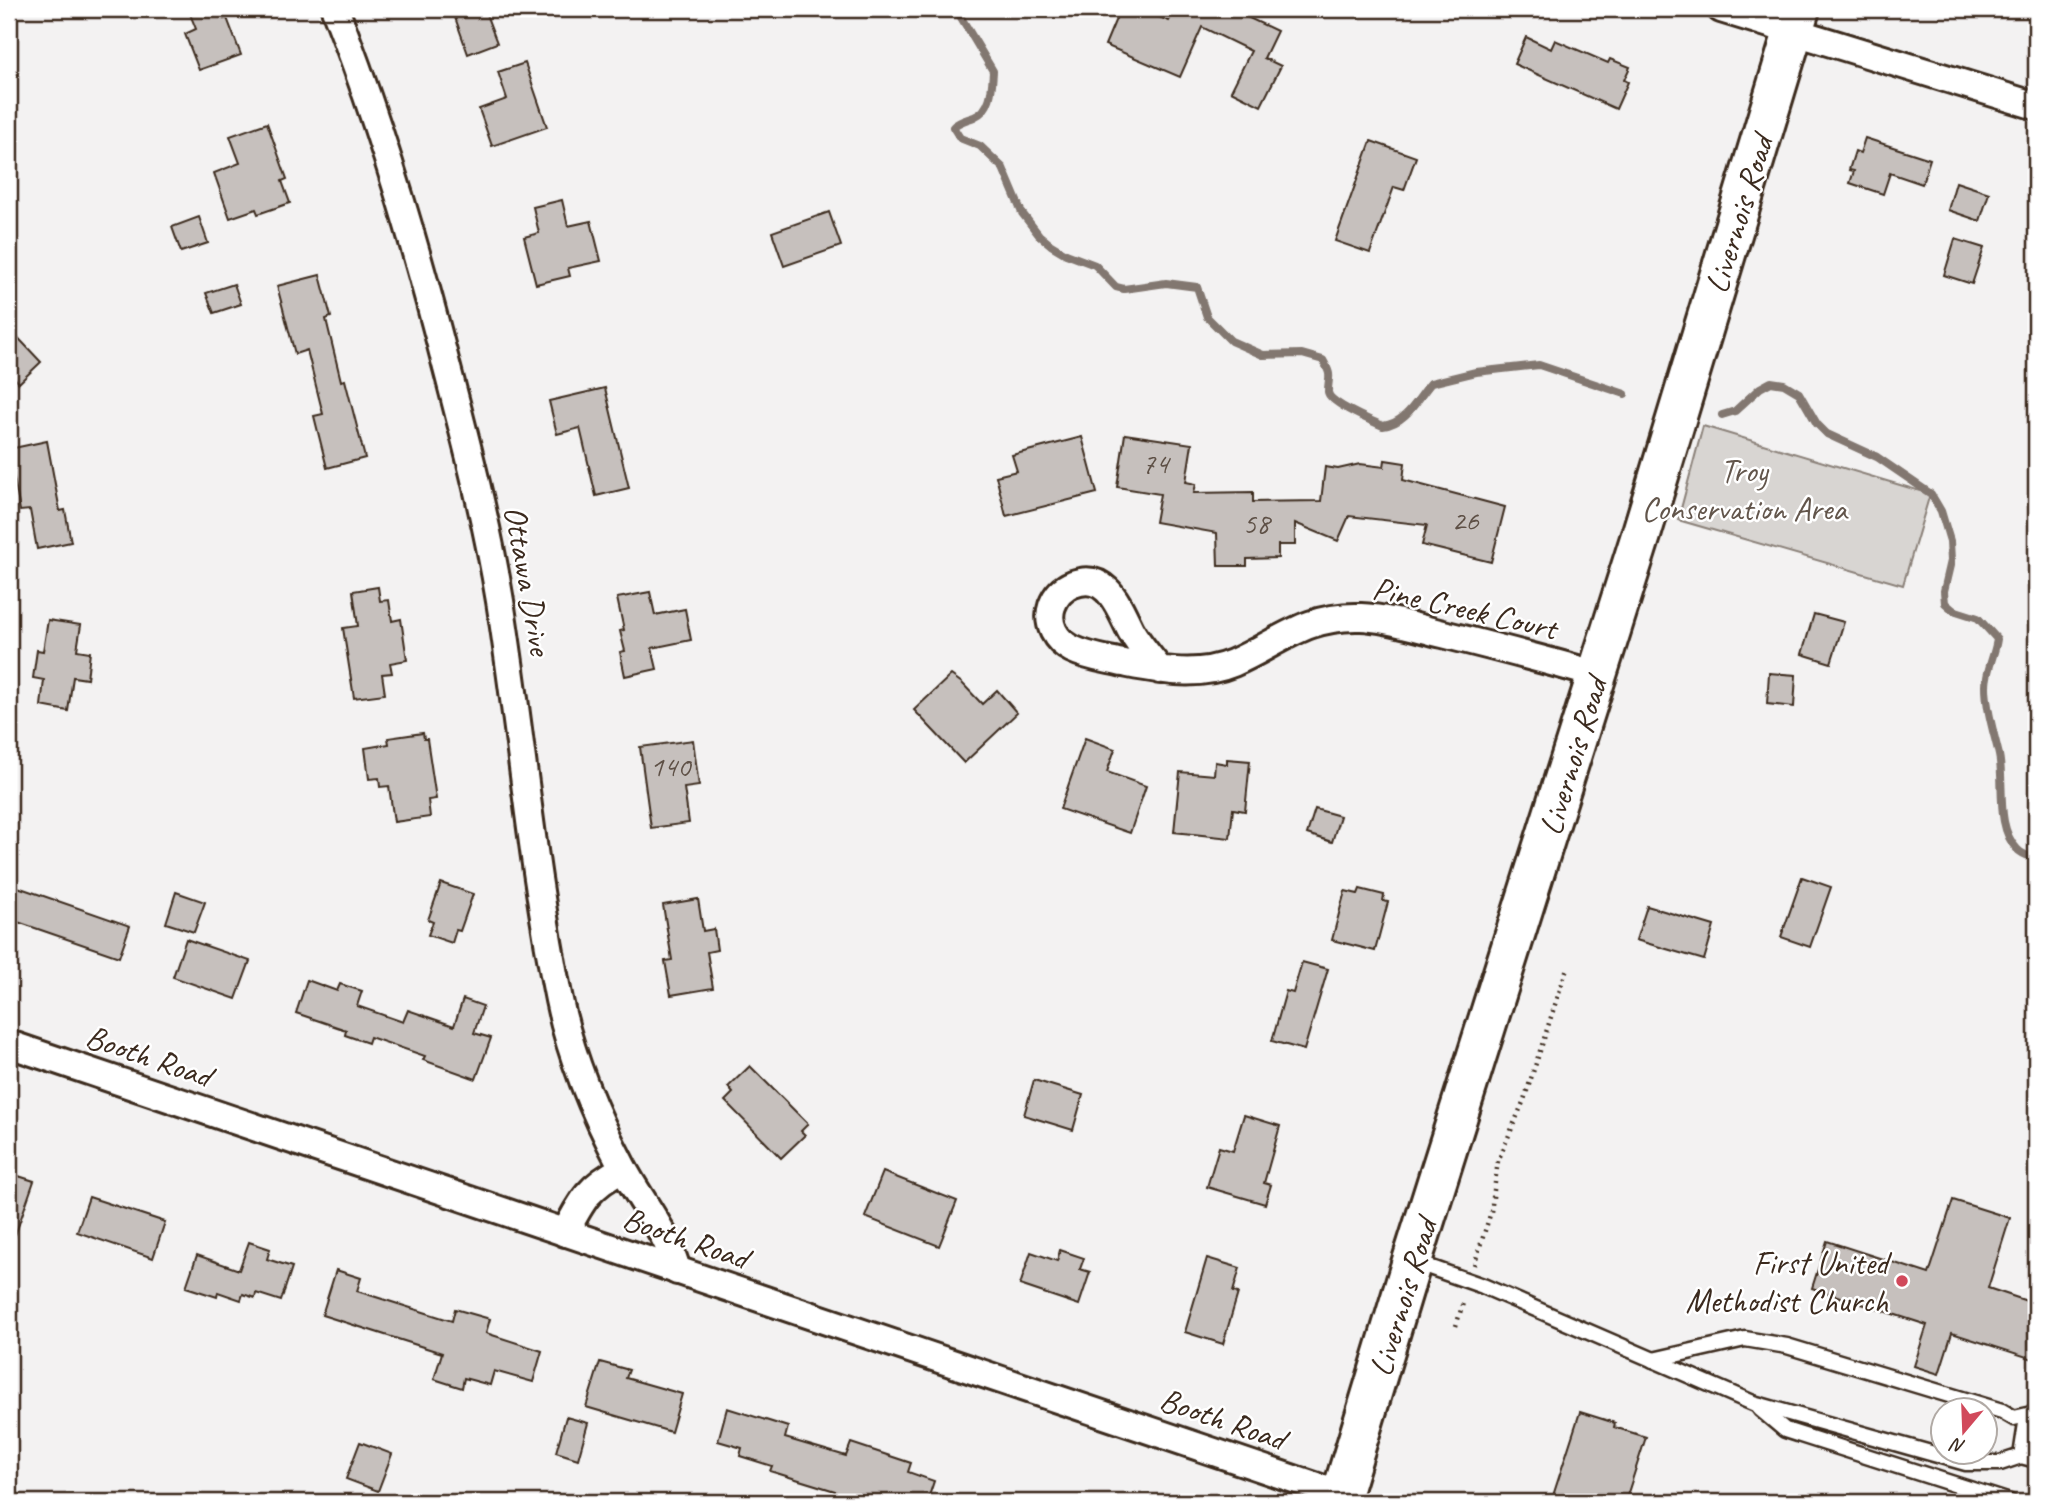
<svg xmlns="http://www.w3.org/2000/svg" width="2045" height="1511" font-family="Caveat,sans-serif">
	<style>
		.green { fill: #d8d5d2; stroke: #8a8078; stroke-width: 2 }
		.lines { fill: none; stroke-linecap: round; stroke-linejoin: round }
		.stream { stroke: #827770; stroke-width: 8 }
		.building { fill: #c6c0bd; stroke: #3b2a1e; stroke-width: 2 }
		.lane-casing { stroke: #3b2a1e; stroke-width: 19 }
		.street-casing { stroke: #3b2a1e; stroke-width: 32 }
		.secondary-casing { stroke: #3b2a1e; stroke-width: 44 }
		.path { stroke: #3b2a1e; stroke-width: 4.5; stroke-dasharray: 2 5; stroke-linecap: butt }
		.lane { stroke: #fff; stroke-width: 14 }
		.street { stroke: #fff; stroke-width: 26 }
		.secondary { stroke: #fff; stroke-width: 38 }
		.poi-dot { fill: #d1495b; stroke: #fff; stroke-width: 2.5 }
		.labels { text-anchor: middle; stroke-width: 5; stroke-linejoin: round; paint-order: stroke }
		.number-label { font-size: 30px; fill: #5e5046 }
		.street-label { font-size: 33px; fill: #3b2a1e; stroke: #fff }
		.park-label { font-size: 33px; fill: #62554b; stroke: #fff }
		.poi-label { font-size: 33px; fill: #3b2a1e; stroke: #fff; text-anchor: end }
	</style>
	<rect width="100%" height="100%" fill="#f3f2f2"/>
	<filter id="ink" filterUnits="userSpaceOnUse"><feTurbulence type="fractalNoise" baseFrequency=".0143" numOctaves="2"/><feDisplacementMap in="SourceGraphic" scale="14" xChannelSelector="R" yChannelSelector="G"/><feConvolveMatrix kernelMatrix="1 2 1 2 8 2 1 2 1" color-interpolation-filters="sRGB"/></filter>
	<g filter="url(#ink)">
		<polygon class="green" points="1703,426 1930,494 1903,585 1678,520"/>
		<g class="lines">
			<g class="stream">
				<path d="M956 9 993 71C992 87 992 110 974 117 966 120 959 121 953 127L960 138 980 146 1003 168 1022 213 1039 235 1051 245 1066 254 1095 265 1116 287 1124 289 1166 283 1197 287 1207 317 1231 341 1263 355 1302 354 1323 360C1333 378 1328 375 1328 392 1329 403 1372 421 1383 426 1407 423 1417 399 1431 383L1476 372 1539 365 1625 394"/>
				<path d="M1722 415 1735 411 1760 388 1771 382 1784 384 1799 393 1817 424 1827 434 1877 457 1931 494 1941 511 1950 541 1951 561 1944 591 1945 603 1953 610 1978 618 1997 639C1995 655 1986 670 1986 686 1986 709 1994 733 1999 755 2005 784 1995 826 2017 849 2021 854 2030 857 2036 859"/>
			</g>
		</g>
		<g class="building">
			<polygon points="188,9 220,9 224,19 227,18 241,55 199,70 185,34 196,29"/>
			<polygon points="452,9 484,9 497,43 468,54"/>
			<polygon points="1120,9 1139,9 1169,21 1173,12 1166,9 1230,9 1277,31 1264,58 1281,66 1261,106 1231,91 1251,51 1202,27 1180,77 1105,45"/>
			<polygon points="1526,37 1551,49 1555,40 1608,63 1610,59 1630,67 1624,80 1628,82 1616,109 1514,64"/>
			<polygon points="525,63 547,127 492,146 479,109 507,99 498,72"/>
			<polygon points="267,123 287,179 282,181 290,203 258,214 256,209 230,218 214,173 240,163 230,136"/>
			<polygon points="1865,138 1930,159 1922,184 1890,173 1883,194 1850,183 1854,171 1849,170 1855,151 1860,153"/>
			<polygon points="1371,141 1416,157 1404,190 1394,187 1370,253 1335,241"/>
			<polygon points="1956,182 1989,193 1980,221 1948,210"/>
			<polygon points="562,200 568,226 591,221 601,261 568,268 570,276 536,284 524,237 539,233 533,207"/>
			<polygon points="829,212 841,246 784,266 772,232"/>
			<polygon points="199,217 208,243 181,252 172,227"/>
			<polygon points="1955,239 1984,248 1972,284 1944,275"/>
			<polygon points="320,275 331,317 326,319 341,381 345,380 365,458 327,468 314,416 323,414 307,350 295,354 277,286"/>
			<polygon points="234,284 241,304 214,313 206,293"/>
			<polygon points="9,328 41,362 19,383 9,372"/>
			<polygon points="605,388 629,488 596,496 580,428 557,434 549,401"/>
			<polygon points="1125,434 1192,444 1186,482 1196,484 1194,493 1253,492 1253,502 1321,501 1325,467 1338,469 1360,464 1384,467 1385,460 1405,463 1403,480 1505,507 1491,562 1422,545 1427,525 1349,516 1338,541 1295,523 1295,545 1278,545 1278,558 1247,559 1247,566 1218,566 1217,533 1155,522 1160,494 1117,487"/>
			<polygon points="1082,437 1097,493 1006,516 996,476 1017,471 1012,455"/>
			<polygon points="47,441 60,511 65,510 71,542 37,549 30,510 20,511 9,449"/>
			<polygon points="378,587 380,601 389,600 392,621 401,619 407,660 390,663 392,673 382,674 385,694 354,698 343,628 358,626 353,591"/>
			<polygon points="650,592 655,615 685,609 691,640 652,648 657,669 625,676 620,652 625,651 620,631 624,630 617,598"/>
			<polygon points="1814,614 1844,622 1831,663 1802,654"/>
			<polygon points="48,620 81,625 77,650 90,652 87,679 73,677 68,711 41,706 44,680 33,678 37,650 43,651"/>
			<polygon points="1769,673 1796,675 1794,707 1767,704"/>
			<polygon points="951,675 962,683 982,704 997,690 1017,713 964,763 914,710"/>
			<polygon points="423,733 424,739 427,739 436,799 428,800 430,817 394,822 389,786 380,787 379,778 369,779 365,748 389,744 388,738"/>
			<polygon points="1085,738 1115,749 1107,772 1146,786 1130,833 1060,809"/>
			<polygon points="693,740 699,786 684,788 689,823 651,828 640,747"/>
			<polygon points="1227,759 1250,761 1245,811 1233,809 1230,838 1174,832 1180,772 1214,775 1215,762 1227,764"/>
			<polygon points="1315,809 1340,816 1332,842 1307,834"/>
			<polygon points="1802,877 1831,887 1810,947 1781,937"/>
			<polygon points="441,883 473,894 460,931 456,930 452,943 428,935 433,922 428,920"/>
			<polygon points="9,884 130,926 119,957 9,919"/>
			<polygon points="1360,889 1384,895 1383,901 1388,902 1375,951 1332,940 1345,891 1358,894"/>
			<polygon points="176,892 205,902 194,932 166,923"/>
			<polygon points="698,899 703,931 714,929 717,950 707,952 713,988 671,995 665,961 672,960 663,905"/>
			<polygon points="1647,906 1714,926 1704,960 1636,940"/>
			<polygon points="186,939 250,961 236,999 173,977"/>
			<polygon points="1302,962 1328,969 1304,1050 1272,1041 1286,991 1293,993"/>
			<polygon points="307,980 337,991 340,984 362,991 357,1006 403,1022 408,1010 454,1026 463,999 483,1006 474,1033 491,1038 476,1079 423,1060 425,1056 370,1037 368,1043 345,1035 346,1030 296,1013"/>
			<polygon points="750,1066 808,1124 801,1131 805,1135 781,1158 725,1101 733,1093 728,1087"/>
			<polygon points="1034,1080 1083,1095 1073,1130 1024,1115"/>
			<polygon points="1244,1115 1280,1126 1264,1183 1271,1185 1265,1204 1207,1187 1219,1147 1233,1151"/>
			<polygon points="883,1172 957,1201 939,1246 865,1217"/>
			<polygon points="9,1173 34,1181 12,1244 9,1243"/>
			<polygon points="89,1197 165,1222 153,1258 77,1232"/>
			<polygon points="1953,1200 2010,1218 1988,1288 2036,1304 2036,1360 1952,1333 1939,1374 1914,1366 1927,1325 1812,1288 1827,1241 1929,1274"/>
			<polygon points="249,1242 270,1249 267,1259 292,1267 281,1301 256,1293 255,1298 243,1294 241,1300 218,1292 217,1297 186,1287 197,1255 239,1270"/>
			<polygon points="1060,1250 1084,1258 1080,1269 1090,1272 1079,1305 1020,1285 1031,1252 1057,1261"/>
			<polygon points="1207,1258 1240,1268 1233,1292 1238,1293 1223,1344 1185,1332"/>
			<polygon points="336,1270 361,1278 357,1291 452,1321 455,1309 490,1319 486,1333 542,1351 533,1382 494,1371 490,1385 464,1378 462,1388 434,1379 442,1353 322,1315"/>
			<polygon points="600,1362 629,1370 626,1378 682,1394 671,1432 586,1407"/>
			<polygon points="727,1408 788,1427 785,1438 846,1456 851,1443 911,1463 908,1472 934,1481 927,1502 831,1502 835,1491 770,1471 772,1466 740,1456 742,1448 718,1441"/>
			<polygon points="1580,1412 1615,1423 1614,1427 1646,1437 1625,1502 1551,1502"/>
			<polygon points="566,1417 588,1423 578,1459 556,1452"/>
			<polygon points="360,1442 392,1454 378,1491 346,1479"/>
		</g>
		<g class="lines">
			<g class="lane-casing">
				<g id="lane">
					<polyline points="1415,1262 1483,1286 1753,1403 1966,1463 2000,1463 2021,1456 2036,1460"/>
					<polyline points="1653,1360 1745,1339 1787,1346 2002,1411 2014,1418 2036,1413"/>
					<polyline points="1760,1409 1785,1430 2010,1502"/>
					<polyline points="2021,1456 2027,1417"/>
				</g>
			</g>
			<g class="street-casing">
				<g id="street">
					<path d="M335 9C381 126 416 246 447 368 467 445 487 522 500 601 521 733 532 868 559 1000 571 1058 594 1113 622 1166 640 1201 668 1232 677 1271"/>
					<polyline points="1721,9 2036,106"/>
					<path d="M1160 670C1150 657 1139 645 1131 631 1119 608 1108 571 1073 584 1063 588 1056 595 1052 606 1046 624 1056 641 1072 649 1088 657 1106 659 1123 663 1160 670 1197 678 1233 663 1279 643 1305 615 1361 617 1388 618 1417 628 1443 634 1495 647 1546 660 1598 675"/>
					<polyline points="9,1044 1341,1495"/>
					<path d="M565 1233C582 1200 589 1186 623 1169"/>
				</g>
			</g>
			<g class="secondary-casing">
				<polyline id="secondary" points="1339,1502 1412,1261 1642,532 1800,9"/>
			</g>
			<g class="path">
				<polyline points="1474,1265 1491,1212 1498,1161 1524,1100 1567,968"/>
				<polyline points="1456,1326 1464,1300"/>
			</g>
			<use href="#lane" class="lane"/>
			<use href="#street" class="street"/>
			<use href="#secondary" class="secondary"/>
		</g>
	</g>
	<circle class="poi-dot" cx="1902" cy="1281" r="7"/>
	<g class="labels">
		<g class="number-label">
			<text x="1155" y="473">74</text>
			<text x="1465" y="530">26</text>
			<text x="1256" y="533">58</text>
			<text x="670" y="776">140</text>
		</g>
		<g class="street-label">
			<text transform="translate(1738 214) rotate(-73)" y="12">Livernois Road</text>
			<text transform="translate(529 580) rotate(80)" y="12">Ottawa Drive</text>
			<text transform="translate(1465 607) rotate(13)" y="12">Pine Creek Court</text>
			<text transform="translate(1572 756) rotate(-73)" y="12">Livernois Road</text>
			<text transform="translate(149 1055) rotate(19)" y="12">Booth Road</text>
			<text transform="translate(686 1237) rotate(19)" y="12">Booth Road</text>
			<text transform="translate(1402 1297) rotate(-73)" y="12">Livernois Road</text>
			<text transform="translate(1223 1418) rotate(19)" y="12">Booth Road</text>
		</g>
		<g class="park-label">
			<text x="1744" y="482">Troy<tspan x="1744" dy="38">Conservation Area</tspan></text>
		</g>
		<g class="poi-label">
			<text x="1888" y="1274">First United<tspan x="1888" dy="38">Methodist Church</tspan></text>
		</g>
	</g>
	<rect width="2045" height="1511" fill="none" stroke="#fff" stroke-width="35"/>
	<rect x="18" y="18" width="2010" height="1476" fill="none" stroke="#3b2a1e" stroke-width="2.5" filter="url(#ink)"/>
	<g transform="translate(1964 1431) rotate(199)"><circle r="33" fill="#ffffff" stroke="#b1aaa5" stroke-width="2"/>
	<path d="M0-5L12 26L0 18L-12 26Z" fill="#d1495b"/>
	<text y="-10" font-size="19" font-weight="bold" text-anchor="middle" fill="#3b2a1e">N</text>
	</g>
</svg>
